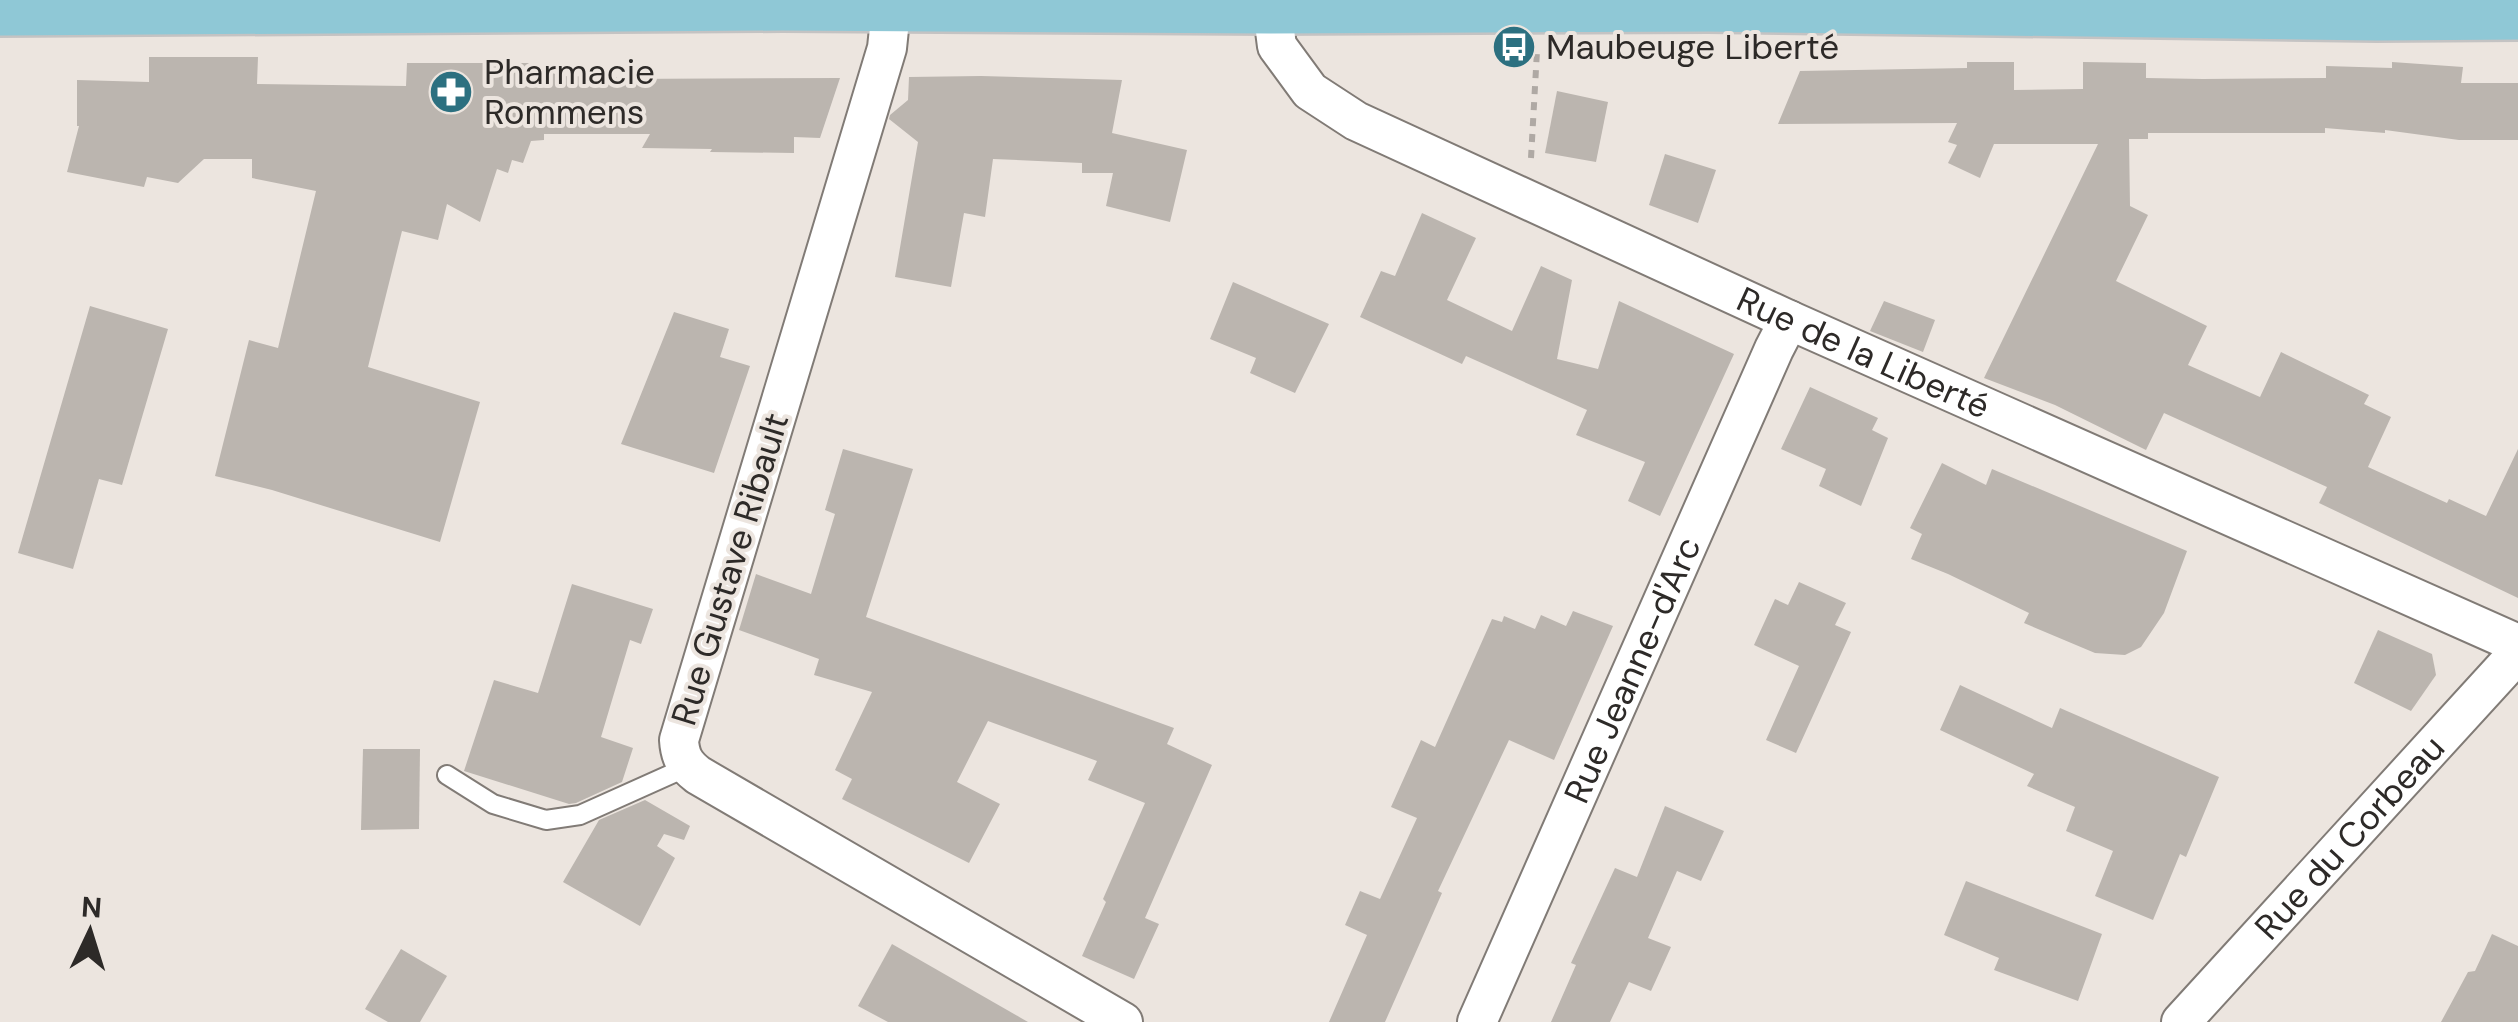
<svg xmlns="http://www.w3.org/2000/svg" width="2518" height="1022" font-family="'DM Sans',sans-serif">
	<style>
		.building { fill: #bbb5af }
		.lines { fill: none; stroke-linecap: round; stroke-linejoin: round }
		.service-casing { stroke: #817b76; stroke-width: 22 }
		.minor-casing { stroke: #817b76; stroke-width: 42 }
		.primary-casing { stroke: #c4c3c3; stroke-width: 60 }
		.path { stroke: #afa9a4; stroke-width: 6; stroke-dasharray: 8 8; stroke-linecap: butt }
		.service { stroke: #fff; stroke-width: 18 }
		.minor { stroke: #fff; stroke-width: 38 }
		.primary { stroke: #8fc8d6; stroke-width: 55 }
		.labels { text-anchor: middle; stroke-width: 8; stroke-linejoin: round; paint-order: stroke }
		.poi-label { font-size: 35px; fill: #2d2a28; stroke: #ece5df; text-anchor: start }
		.street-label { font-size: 35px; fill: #2d2a28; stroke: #ece5df }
	</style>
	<rect width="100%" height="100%" fill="#ece5df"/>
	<g class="building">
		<polygon points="149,57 258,57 257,84 406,86 407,63 533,63 559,76 617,77 617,79 840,78 820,138 794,137 794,153 710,152 712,149 642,148 650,134 544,134 544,140 531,141 523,163 512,160 508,173 497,169 480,222 447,204 438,240 402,231 368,367 480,402 440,542 272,490 215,476 249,340 278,348 316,191 252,178 252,159 204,159 178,183 147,177 144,187 67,172 79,126 77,126 77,80 149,82"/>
		<polygon points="1967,62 2014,62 2014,90 2083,89 2083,62 2146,63 2146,78 2203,79 2326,78 2326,66 2392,68 2392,62 2463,67 2461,83 2518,83 2518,140 2459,140 2385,130 2385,133 2325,128 2325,133 2148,133 2148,139 2129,139 2130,206 2148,215 2116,281 2207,326 2188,365 2260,397 2281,352 2369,395 2364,404 2391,417 2368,467 2447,503 2449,499 2486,516 2518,449 2518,598 2319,503 2327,487 2164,413 2146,450 2055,405 1984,378 2098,144 1994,144 1980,178 1948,163 1957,145 1948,142 1957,123 1778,124 1800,71 1967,68"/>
		<polygon points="981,76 1122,80 1112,133 1187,150 1170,222 1106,206 1113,173 1082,173 1082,163 993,159 985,217 964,213 951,287 895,277 918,142 889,119 890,115 908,100 909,77"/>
		<polygon points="1557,91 1608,102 1596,162 1545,153"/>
		<polygon points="1665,154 1716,170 1698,223 1649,205"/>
		<polygon points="1422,213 1476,238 1447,300 1512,331 1541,266 1572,280 1557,359 1598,369 1619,301 1734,354 1660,516 1628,501 1645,462 1576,435 1587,410 1466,356 1462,364 1360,317 1381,271 1395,276"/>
		<polygon points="1233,282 1329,324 1295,393 1250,373 1256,358 1210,339"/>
		<polygon points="1884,301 1935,320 1923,352 1870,331"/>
		<polygon points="90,306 168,329 122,485 99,479 73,569 18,553"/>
		<polygon points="674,312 729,329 720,357 750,366 714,473 621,444"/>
		<polygon points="1810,387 1878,418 1872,430 1888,438 1861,506 1819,486 1826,469 1781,449"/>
		<polygon points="843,449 913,469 866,617 1174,728 1167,744 1212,765 1145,918 1159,924 1134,979 1082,956 1106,902 1103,899 1145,803 1088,780 1097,761 988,721 957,782 1000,804 969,863 842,799 852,779 835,770 872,692 814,675 819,659 739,630 756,574 811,594 835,514 825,510"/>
		<polygon points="1942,463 1986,485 1992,469 2187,551 2164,613 2141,647 2125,655 2095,653 2024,623 2029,613 1948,574 1911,559 1922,534 1910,528"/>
		<polygon points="1799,582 1846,603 1835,625 1851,632 1796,753 1766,740 1799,666 1754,645 1775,599 1788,605"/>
		<polygon points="572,584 653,609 641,644 630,640 601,737 633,748 622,782 576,803 569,804 464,771 494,680 538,693"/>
		<polygon points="1573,611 1613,626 1554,760 1509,740 1438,891 1442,893 1385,1022 1329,1022 1367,935 1345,925 1360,891 1380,899 1417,818 1391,807 1421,740 1435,747 1492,619 1502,622 1504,616 1535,629 1541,615 1566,626"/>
		<polygon points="2378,630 2432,654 2436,675 2411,711 2354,683"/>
		<polygon points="1960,685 2052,728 2060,708 2219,777 2186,857 2180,854 2153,920 2095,896 2113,851 2066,831 2075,807 2027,786 2034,774 1940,730"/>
		<polygon points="363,749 420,749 419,829 361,830"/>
		<polygon points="645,800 690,826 684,840 664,834 657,846 675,858 640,926 563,882 599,820"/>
		<polygon points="1665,806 1724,831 1701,881 1677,871 1648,938 1671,947 1651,991 1629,982 1610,1022 1551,1022 1576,965 1571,963 1615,868 1637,877"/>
		<polygon points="1966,881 2102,934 2078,1001 1994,970 1999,958 1944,935"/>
		<polygon points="2492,934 2518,946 2518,1022 2441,1022 2468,972 2475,971"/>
		<polygon points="892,944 1028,1022 888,1022 858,1006"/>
		<polygon points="401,949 447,976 420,1022 388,1022 365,1009"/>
	</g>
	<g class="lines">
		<g class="service-casing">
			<polyline id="service" points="447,775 493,804 546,820 580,815 687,767"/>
		</g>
		<g class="minor-casing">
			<g id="minor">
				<path d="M892 0 887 48 679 740C680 757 685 765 698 775L1123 1022"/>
				<path id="s1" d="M1271 0 1277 46 1310 91 1356 121 1789 320 2518 644"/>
				<path id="s2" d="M1477 1022 1774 349 1789 320"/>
				<path id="s3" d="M2181 1022 2518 653"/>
			</g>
		</g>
		<g class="primary-casing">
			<polyline id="primary" points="0,8 782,3 1271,6 1708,4 2377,13 2518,12"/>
		</g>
		<polyline class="path" points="1531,158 1537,51"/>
		<use href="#service" class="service"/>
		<use href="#minor" class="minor"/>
		<use href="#primary" class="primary"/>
	</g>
	<defs>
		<g id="bus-disc" transform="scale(2.25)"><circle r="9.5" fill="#2c7080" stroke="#ece5df"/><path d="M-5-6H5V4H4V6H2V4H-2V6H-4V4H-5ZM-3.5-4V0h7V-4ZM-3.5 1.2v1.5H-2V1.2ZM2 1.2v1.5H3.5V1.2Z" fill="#fff"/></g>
		<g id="pharmacy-disc" transform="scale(2.25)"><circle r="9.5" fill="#2c7080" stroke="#ece5df"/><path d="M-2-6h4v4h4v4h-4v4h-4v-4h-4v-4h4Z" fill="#fff"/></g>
	</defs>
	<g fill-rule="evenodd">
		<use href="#bus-disc" x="1514" y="47"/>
		<use href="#pharmacy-disc" x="451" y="92"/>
	</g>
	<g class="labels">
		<g class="poi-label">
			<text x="1546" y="59">Maubeuge Liberté</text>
			<text x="484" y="84">Pharmacie<tspan x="484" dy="40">Rommens</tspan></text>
		</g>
		<g class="street-label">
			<text dy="12" stroke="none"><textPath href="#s1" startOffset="715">Rue de la Liberté</textPath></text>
			<text transform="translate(730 569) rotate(-73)" y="12">Rue Gustave Ribault</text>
			<text dy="12" stroke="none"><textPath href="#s2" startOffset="385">Rue Jeanne-d'Arc</textPath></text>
			<text dy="12" stroke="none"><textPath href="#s3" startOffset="250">Rue du Corbeau</textPath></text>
		</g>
	</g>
	<g transform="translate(90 932) rotate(4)" stroke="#ece5df" stroke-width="8" paint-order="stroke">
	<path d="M0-8L18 38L0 25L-18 38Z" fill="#2d2a28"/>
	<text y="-15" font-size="28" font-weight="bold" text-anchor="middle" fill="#2d2a28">N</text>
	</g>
</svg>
